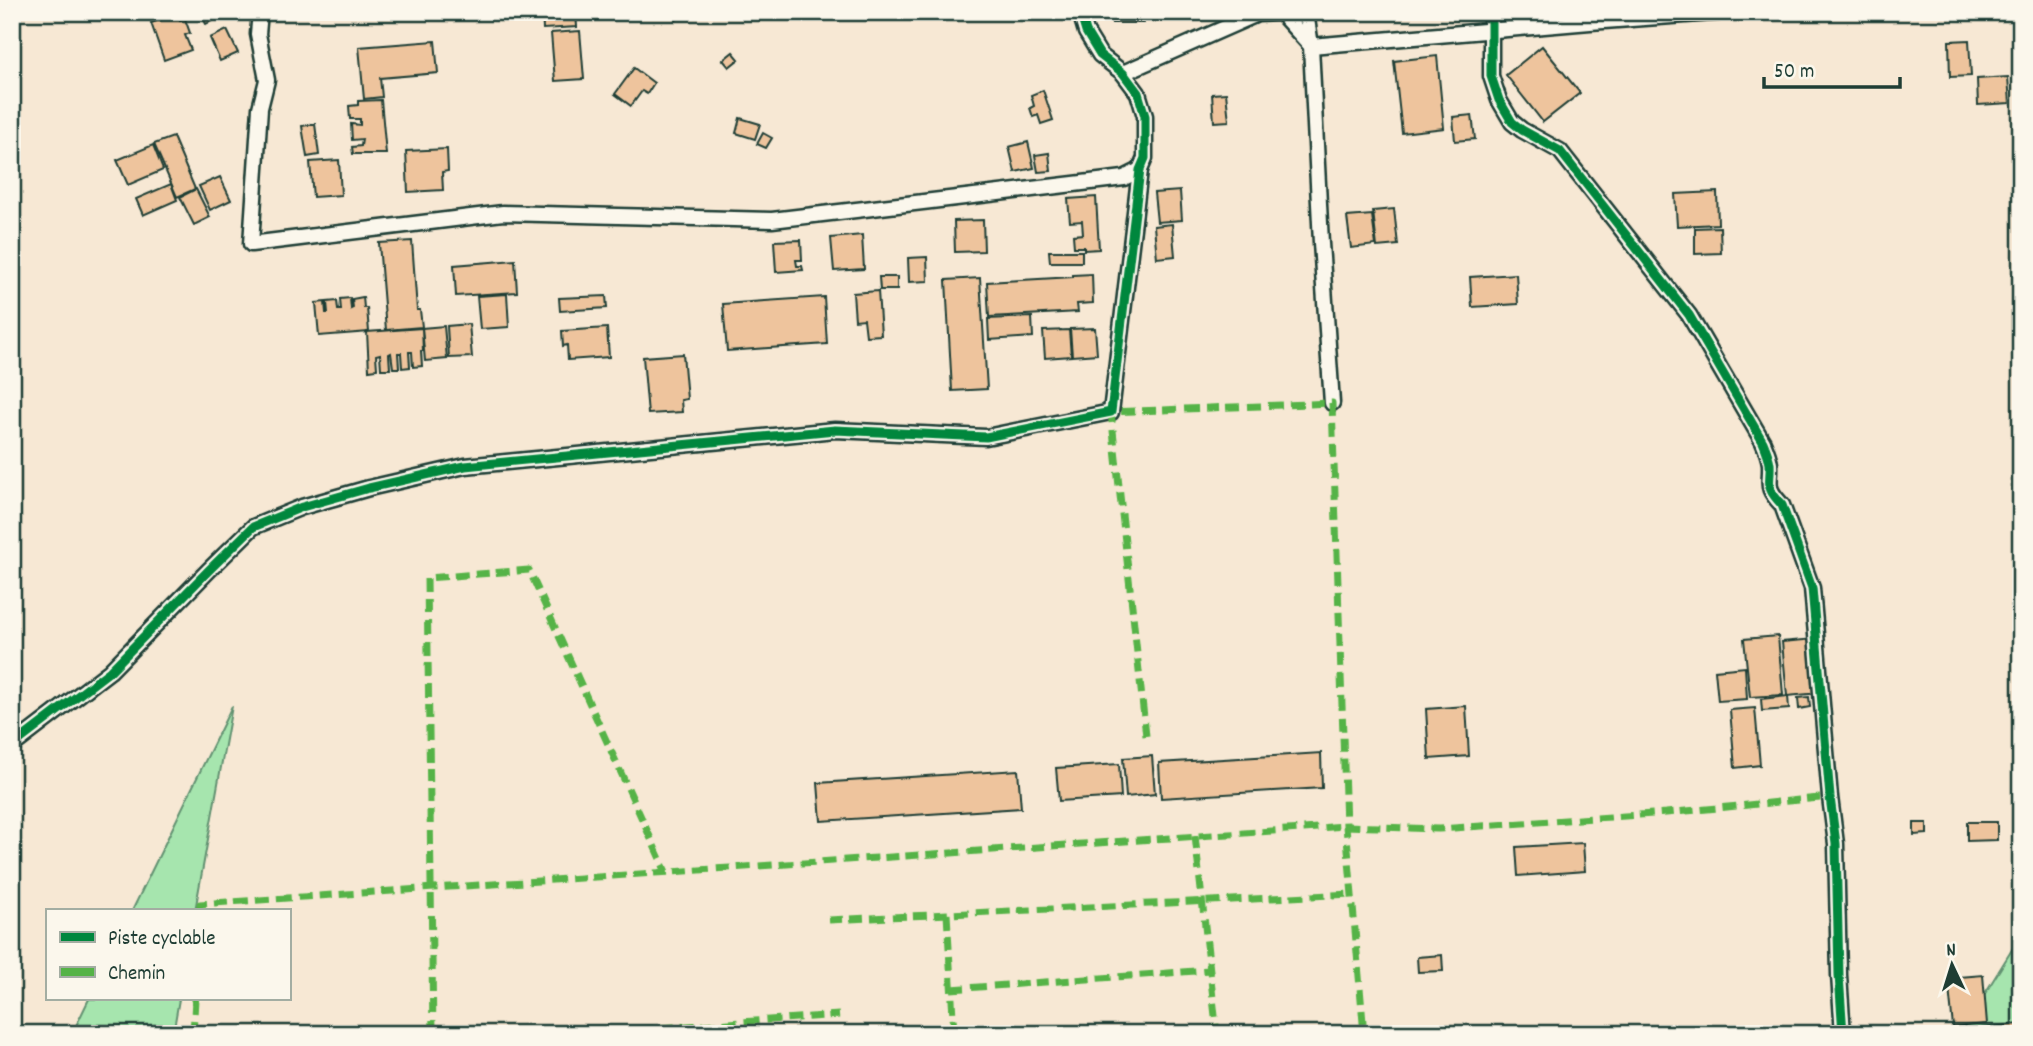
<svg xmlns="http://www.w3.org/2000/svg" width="2033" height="1046" font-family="Dekko,sans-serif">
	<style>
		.green { fill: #a6e5ae; stroke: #629171; stroke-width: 2 }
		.building { fill: #eec49d; stroke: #1f3d34; stroke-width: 2 }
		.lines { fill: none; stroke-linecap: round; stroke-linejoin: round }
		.minor-casing { stroke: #1f3d34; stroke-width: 19 }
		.minor { stroke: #fbf7ec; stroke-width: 14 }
		.quiet { stroke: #55b346; stroke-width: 7; stroke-dasharray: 14 7; stroke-linecap: butt }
		.cycleway-casing { stroke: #fbf7ec; stroke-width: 13 }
		.cycleway { stroke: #00873e; stroke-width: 9 }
	</style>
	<rect width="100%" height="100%" fill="#f7e8d4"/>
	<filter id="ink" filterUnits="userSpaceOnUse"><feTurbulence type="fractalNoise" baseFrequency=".0143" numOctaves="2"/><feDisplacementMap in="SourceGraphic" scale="14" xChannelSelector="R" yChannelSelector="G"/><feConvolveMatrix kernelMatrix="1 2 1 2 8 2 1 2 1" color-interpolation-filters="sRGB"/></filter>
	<g filter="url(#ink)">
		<g class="green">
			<polygon points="232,706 195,911 132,911"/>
			<polygon points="2021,935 2021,1034 1960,1034"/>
			<polygon points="89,999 179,999 173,1034 72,1034"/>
		</g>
		<g class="building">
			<polygon points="200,12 228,12 228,13 206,24"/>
			<polygon points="542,12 576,12 577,27 543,29"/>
			<polygon points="670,12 685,12 676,20"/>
			<rect x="1112" y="12" width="31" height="11"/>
			<polygon points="178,14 180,20 185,19 190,33 185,35 191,50 164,60 151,23"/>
			<polygon points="227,30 238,53 220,61 210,38"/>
			<polygon points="580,31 584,79 555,81 551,33"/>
			<polygon points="1969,40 1971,76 1950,77 1949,41"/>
			<polygon points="435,41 438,73 380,78 382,97 364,99 359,47"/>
			<polygon points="1542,46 1580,93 1543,122 1506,75"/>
			<polygon points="733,52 739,59 729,67 723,60"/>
			<polygon points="1437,56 1444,128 1402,133 1394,61"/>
			<polygon points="634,68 654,83 647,94 642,91 631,106 615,94"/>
			<polygon points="2008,77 2010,103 1978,105 1977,79"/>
			<polygon points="1043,90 1053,120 1041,124 1038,115 1033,117 1030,108 1034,106 1031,95"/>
			<polygon points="1226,93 1229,121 1214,122 1212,94"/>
			<polygon points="381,100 386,154 353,154 352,147 361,146 362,139 352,140 351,124 360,125 360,119 350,119 349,106 358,105 358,101"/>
			<polygon points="1472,115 1475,139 1455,141 1453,117"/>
			<polygon points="740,118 760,124 755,139 736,133"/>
			<polygon points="315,124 319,155 307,157 302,126"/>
			<polygon points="763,133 772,138 766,148 757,144"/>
			<polygon points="173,137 195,189 177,197 154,144"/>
			<polygon points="1028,142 1034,168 1015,172 1009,147"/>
			<polygon points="153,145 163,170 128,185 117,160"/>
			<polygon points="447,149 448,171 442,172 443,190 408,192 406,151"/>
			<polygon points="1049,153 1051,171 1038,172 1035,155"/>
			<polygon points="339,160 341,195 313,197 310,162"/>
			<polygon points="220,177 231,200 210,210 199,186"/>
			<polygon points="171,184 177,200 143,215 136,199"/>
			<polygon points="196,189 210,217 194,225 180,197"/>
			<polygon points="1180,191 1182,220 1157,222 1154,193"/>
			<polygon points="1717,192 1718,224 1677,226 1675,194"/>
			<polygon points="1096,197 1099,249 1084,250 1084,247 1074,247 1073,235 1083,234 1082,221 1070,222 1068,199"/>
			<polygon points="1394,209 1398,245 1377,247 1373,211"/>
			<polygon points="1372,215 1376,245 1351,248 1347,217"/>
			<polygon points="983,220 984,251 955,252 954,221"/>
			<polygon points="1172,224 1175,256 1157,258 1154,226"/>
			<polygon points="1720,227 1721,253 1695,254 1695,228"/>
			<polygon points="862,235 864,269 834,271 831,238"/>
			<polygon points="801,240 802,260 796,260 797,266 802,266 803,270 776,272 774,241"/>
			<polygon points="412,241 417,310 420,310 422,327 386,330 379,243"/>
			<polygon points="1049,251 1082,251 1082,262 1050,262"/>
			<polygon points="927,257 928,281 909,282 908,258"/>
			<polygon points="515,260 517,292 456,296 454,265"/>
			<polygon points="1092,274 1093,303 1077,304 1078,312 989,317 987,282 1073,277 1073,275"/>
			<polygon points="1516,274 1518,304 1472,307 1470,277"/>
			<polygon points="879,277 897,277 897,290 880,290"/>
			<polygon points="980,278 987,389 952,391 946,280"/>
			<polygon points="878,291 881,335 866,336 864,319 855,320 853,293"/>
			<polygon points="507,294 509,327 480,329 477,296"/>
			<polygon points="606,296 607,308 560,311 559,298"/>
			<polygon points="363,297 364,308 367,308 369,332 319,336 316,303 325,302 326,313 328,313 327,302 337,301 338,310 341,310 340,299 350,298 351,309 353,308 352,299"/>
			<polygon points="824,297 827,344 727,351 723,304"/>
			<polygon points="1032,317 1033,337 989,340 988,319"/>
			<polygon points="469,324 472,357 449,358 447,326"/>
			<polygon points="444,326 447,359 425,361 422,328"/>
			<polygon points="422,328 423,351 421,351 422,366 413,367 412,352 409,352 410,367 402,368 401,353 398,353 399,368 393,368 391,353 389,354 390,369 381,369 380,354 376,355 377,369 369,370 367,332"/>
			<polygon points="607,328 609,357 568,360 567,345 563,346 562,331"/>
			<polygon points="1095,328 1097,354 1072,356 1070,329"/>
			<polygon points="1069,330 1071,356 1045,358 1043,331"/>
			<polygon points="683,354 687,399 681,400 682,412 648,414 643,357"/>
			<polygon points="1778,636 1783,695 1750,697 1744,639"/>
			<polygon points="1815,639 1820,693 1787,696 1782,642"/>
			<polygon points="1745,667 1747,699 1718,701 1715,670"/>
			<polygon points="1788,696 1789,709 1762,711 1761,699"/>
			<polygon points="1809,697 1810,707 1799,709 1798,698"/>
			<polygon points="1466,706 1469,756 1429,759 1426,709"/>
			<polygon points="1755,708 1760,765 1735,768 1730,710"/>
			<polygon points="1321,753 1322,788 1161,798 1159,763"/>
			<polygon points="1152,756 1155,794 1126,797 1123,758"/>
			<polygon points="1119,764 1121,797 1059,801 1056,768"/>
			<polygon points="1018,770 1021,808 821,821 818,783"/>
			<polygon points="1967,822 1997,822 1997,840 1967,841"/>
			<polygon points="1914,823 1927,823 1927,834 1914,835"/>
			<polygon points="1583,843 1585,871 1518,876 1516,847"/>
			<polygon points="1442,955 1443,971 1418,972 1417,957"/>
			<polygon points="1983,975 1987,1024 1953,1027 1948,978"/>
			<polygon points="2020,1024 2021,1034 1950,1034 1950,1031"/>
		</g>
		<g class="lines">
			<g class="minor-casing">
				<g id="minor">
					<polyline points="260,12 258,34 267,80 260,108 251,244 503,213 772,220 1124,178 1140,170"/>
					<polyline points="1306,12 1311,46 1590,22 1727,12"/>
					<path d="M1491 12V76L1499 100 1512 122 1522 130 1560 151 1689 315 1763 442C1766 449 1769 456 1770 464 1771 485 1764 486 1782 505L1812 588 1830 797 1836 844 1839 975 1843 1034"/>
					<polyline points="1123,73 1257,14 1281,13 1311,46 1321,243 1332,403"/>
					<polyline points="12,746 110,671 209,570 253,527 302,507 369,488 465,466 835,430 986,437 1111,412 1140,170 1145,158 1145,116 1138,93 1123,73 1100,55 1086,32 1080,12"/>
				</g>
			</g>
			<use href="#minor" class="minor"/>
			<g class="quiet">
				<polyline points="1146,736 1111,412 1332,403 1346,826 1364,1034"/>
				<polyline points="1195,836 1217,1034"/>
				<polyline points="200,911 200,904 1346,826 1439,829 1666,813 1830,797"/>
				<polyline points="947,914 954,1034"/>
				<polyline points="829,920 1352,894"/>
				<polyline points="951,989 1210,970"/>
				<polyline points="193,1034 195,999"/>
				<polyline points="433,1034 427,578 529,570 666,872"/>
				<polyline points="577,1034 839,1015"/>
			</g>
			<g class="cycleway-casing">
				<g id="cycleway">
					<path d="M1491 12V76L1499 100 1512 122 1522 130 1560 151 1689 315 1763 442C1766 449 1769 456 1770 464 1771 485 1764 486 1782 505L1812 588 1830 797 1836 844 1839 975 1843 1034"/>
					<polyline points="12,746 110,671 209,570 253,527 302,507 369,488 465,466 835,430 986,437 1111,412 1140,170 1145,158 1145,116 1138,93 1123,73 1100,55 1086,32 1080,12"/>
				</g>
			</g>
			<use href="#cycleway" class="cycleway"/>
		</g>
	</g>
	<rect width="2033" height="1046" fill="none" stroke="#fbf7ec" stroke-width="42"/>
	<rect x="21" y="21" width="1991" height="1004" fill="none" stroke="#1f3d34" stroke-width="2.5" filter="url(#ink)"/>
	<rect x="46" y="909" width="245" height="91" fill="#fbf7ec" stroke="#a3ada2" stroke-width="2"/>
	<rect x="60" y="932" width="35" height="10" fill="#00873e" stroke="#a3ada2" stroke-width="2"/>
	<text x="108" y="944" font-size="21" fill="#1f3d34">Piste cyclable</text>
	<rect x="60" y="967" width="35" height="10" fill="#55b346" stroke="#a3ada2" stroke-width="2"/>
	<text x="108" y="979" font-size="21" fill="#1f3d34">Chemin</text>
	<g transform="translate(1952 965) rotate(356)" stroke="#fbf7ec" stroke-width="5" paint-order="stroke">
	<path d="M0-5L12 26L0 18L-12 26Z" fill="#1f3d34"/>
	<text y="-10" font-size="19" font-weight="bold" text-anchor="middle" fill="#1f3d34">N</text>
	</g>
	<path d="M1764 77v10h136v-10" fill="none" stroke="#1f3d34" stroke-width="3.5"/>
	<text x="1774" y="77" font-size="21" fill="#1f3d34" stroke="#fbf7ec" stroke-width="5" paint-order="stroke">50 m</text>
</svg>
